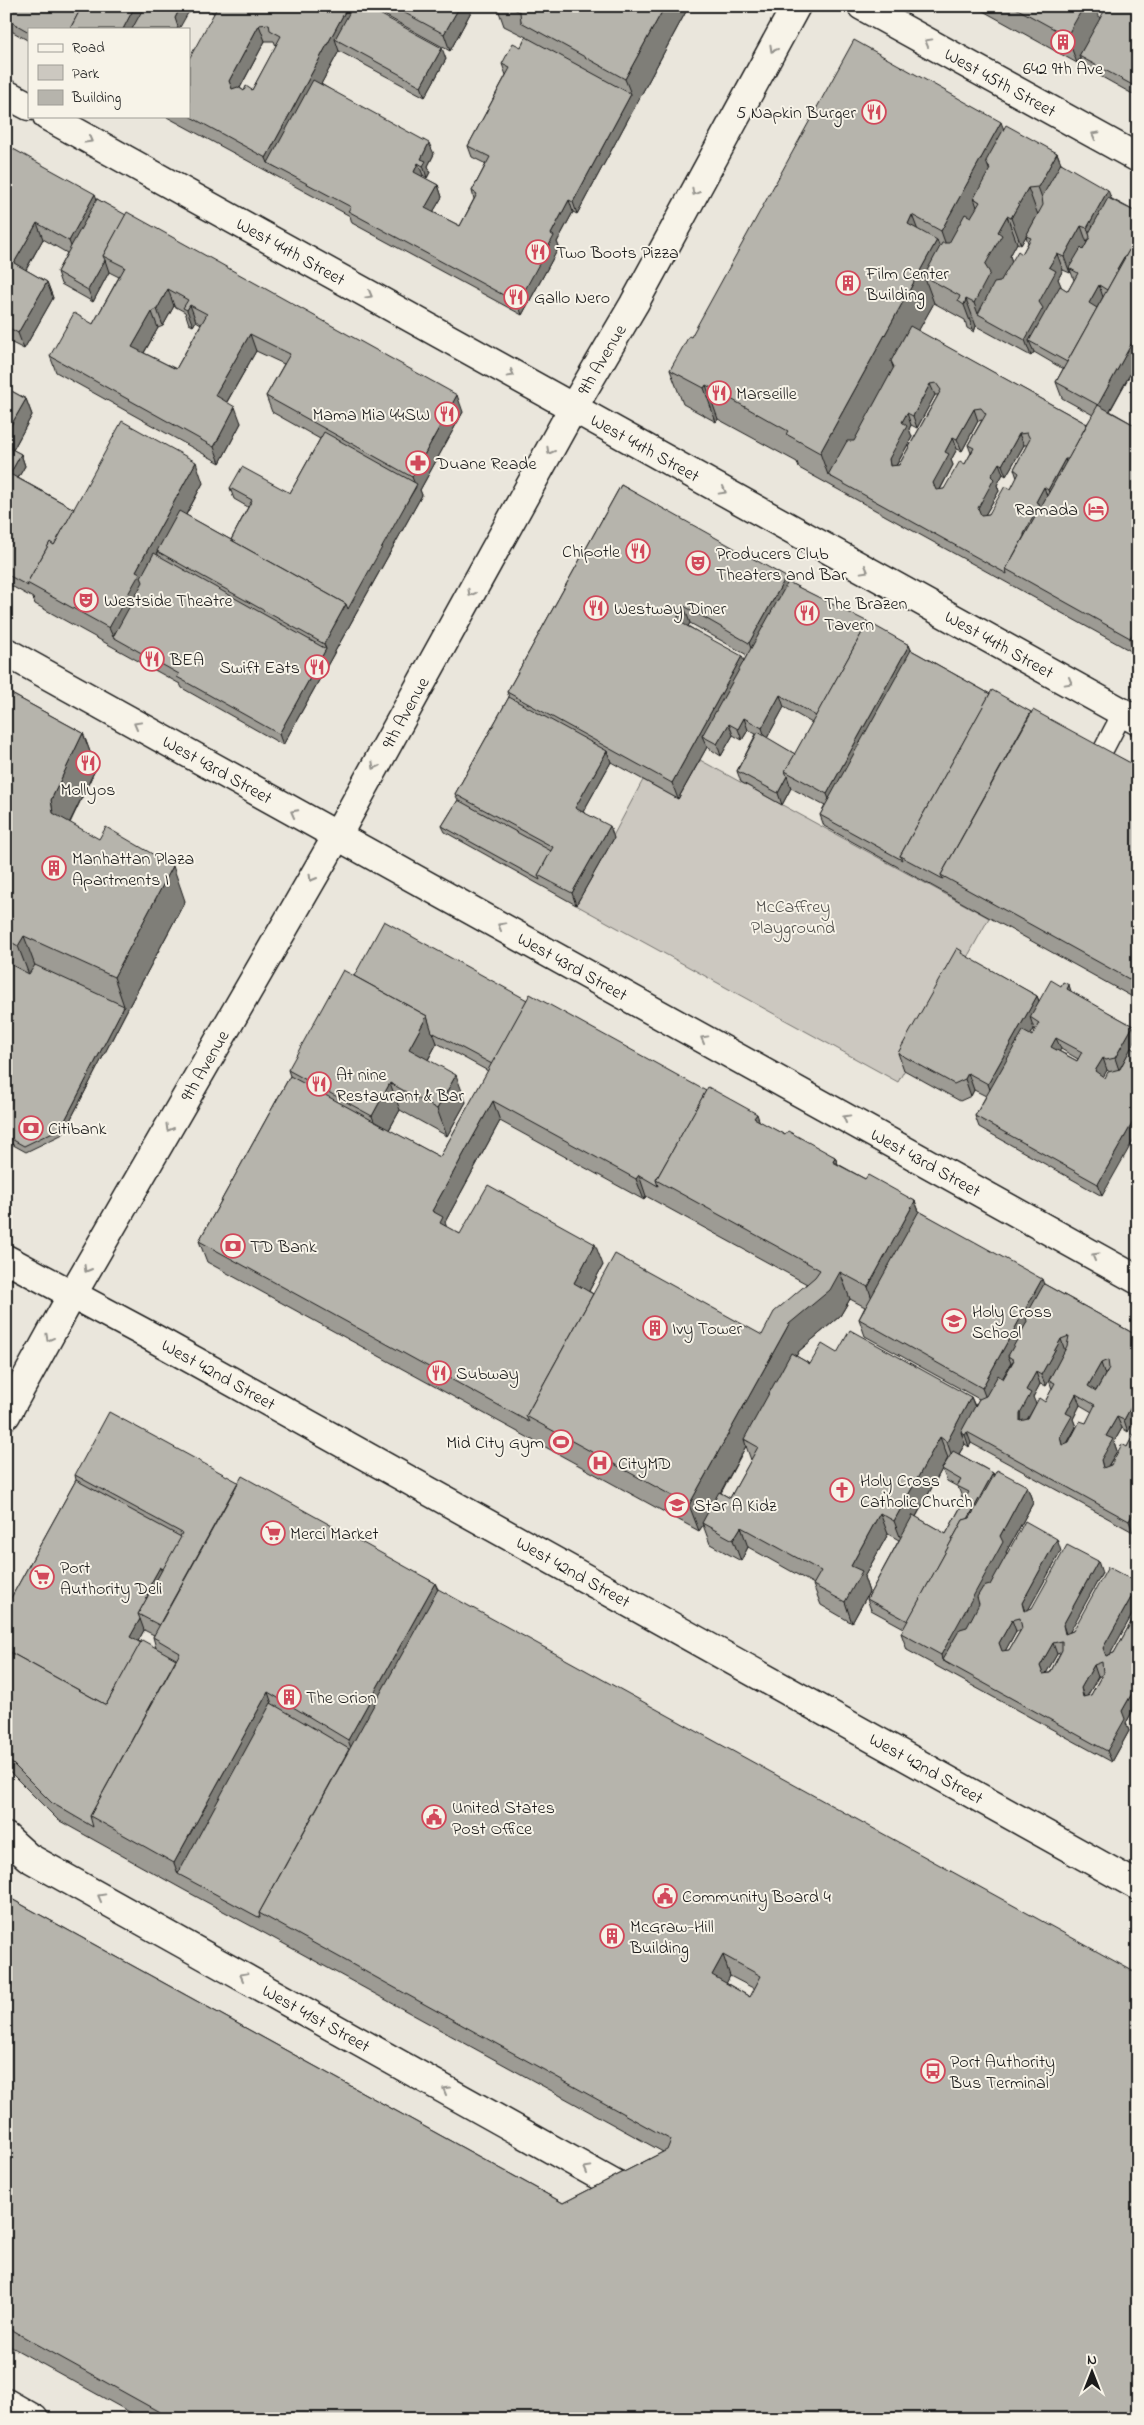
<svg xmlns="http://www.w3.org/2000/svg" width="1144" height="2425" font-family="'Indie Flower',sans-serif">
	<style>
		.green { fill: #ccc8c0; stroke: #74726e }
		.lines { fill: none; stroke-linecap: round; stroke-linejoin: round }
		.service-casing { stroke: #1c1c1c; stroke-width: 22 }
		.minor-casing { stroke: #1c1c1c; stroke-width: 31 }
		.secondary-casing { stroke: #1c1c1c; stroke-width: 31 }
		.primary-casing { stroke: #1c1c1c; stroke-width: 31 }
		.service { stroke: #f7f3e8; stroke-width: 19 }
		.minor { stroke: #f7f3e8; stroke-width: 28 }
		.secondary { stroke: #f7f3e8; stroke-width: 28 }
		.primary { stroke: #f7f3e8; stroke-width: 28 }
		.wall { fill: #9d9b94; stroke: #1c1c1c; fill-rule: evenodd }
		.shaded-wall { fill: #7f7e78; stroke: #1c1c1c }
		.building { fill: #b6b4ac; stroke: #1c1c1c; fill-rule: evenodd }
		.oneway { stroke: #94928c }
		.labels { text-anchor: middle; stroke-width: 4; stroke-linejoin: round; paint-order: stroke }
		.poi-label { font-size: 18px; fill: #1c1c1c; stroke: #f7f3e8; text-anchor: start }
		.street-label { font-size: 18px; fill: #1c1c1c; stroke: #f7f3e8 }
		.park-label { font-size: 18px; fill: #51504d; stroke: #f7f3e8 }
	</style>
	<rect width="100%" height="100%" fill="#eae6dc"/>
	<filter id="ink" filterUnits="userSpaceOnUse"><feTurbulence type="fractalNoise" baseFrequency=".02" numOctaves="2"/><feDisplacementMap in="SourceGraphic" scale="10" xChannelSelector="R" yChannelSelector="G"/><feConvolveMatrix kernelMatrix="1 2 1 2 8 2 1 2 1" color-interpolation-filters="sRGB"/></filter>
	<g filter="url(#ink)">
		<polygon class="green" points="700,760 989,918 898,1082 576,905 643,780 678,799"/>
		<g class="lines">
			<g class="service-casing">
				<polyline id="service" points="1097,762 1123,712"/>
			</g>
			<g class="minor-casing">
				<g id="minor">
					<polyline points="6,94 29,106"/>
					<path id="s1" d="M47 116 1138 721"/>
					<path id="s2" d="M6 652 1138 1280"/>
					<path id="s3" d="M6 1837 28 1857 630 2193"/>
					<polyline points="6,2403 34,2419"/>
				</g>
			</g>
			<g class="secondary-casing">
				<g id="secondary">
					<path id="s4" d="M862 6 1138 158"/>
				</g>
			</g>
			<g class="primary-casing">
				<g id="primary">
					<path id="s5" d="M6 1259 150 1336 1138 1886"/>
					<path id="s6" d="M6 1415 72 1295 337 836 573 408 634 304 796 6"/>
				</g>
			</g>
			<use href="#service" class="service"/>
			<use href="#minor" class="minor"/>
			<use href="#secondary" class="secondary"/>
			<use href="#primary" class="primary"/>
		</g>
		<g class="wall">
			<polygon points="6,6 150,6 150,7 151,6 200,6 197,11 188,13 29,29 29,41 6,28"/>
			<path d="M204 6H352L446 59 425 97 339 51 321 84 434 154 428 166 430 172 427 178 423 175 422 177 438 185 442 197 433 212 460 226 474 199 472 191 486 164 472 157 468 146 506 75 502 64 521 47 526 37 504 26 497 6H689L577 214 573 212 557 242 559 247 522 315 352 223 350 216 165 116H189L214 13 205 8ZM265 41H274L276 46 252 90 244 91 240 88Z"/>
			<polygon points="368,6 474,6 450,51"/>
			<polygon points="974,6 1095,6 1100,19 1138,6 1138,97 1084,67 1080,58 1077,63"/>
			<path d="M1004 129 1057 153 1061 163 1112 199 1138 213V360L1110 411 1138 427V655L799 468 797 462 718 419 716 422 683 404 670 370 691 337ZM1026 236 1028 243 1022 254 1012 262 1010 256 1017 243 1021 245ZM1063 270 1070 273 1071 272 1074 280 1068 291 1061 287 1058 279ZM934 303 965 320 967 328 974 332 976 326 1031 356 1034 352 1063 369 1056 382 1062 398 1093 415 1087 424 918 331ZM935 395H938L899 465 896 466 912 437 909 429 911 425 917 428ZM982 420 968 445 971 453 965 464 944 489 940 490 953 465 951 460 957 449 962 451 978 421ZM1024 445H1027L1014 469 1017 478 1011 489 989 514 985 515 999 491 997 485 1003 474 1006 476Z"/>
			<path d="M6 145 97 199 463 412 420 490 422 495 283 745 182 688 180 684 35 604 33 598 6 583V388L26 399 32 415 13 450 21 454 25 466 18 478 74 509 203 483 186 515 231 540 248 507 234 499 230 488 290 493 320 439 272 412 266 396 284 364 256 351 227 402 241 423 220 463 56 372 50 356 93 324 119 277 109 272 93 302 61 284 57 272 67 253 43 239 26 270 47 282 53 298 24 349 6 340ZM174 306 185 312 189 324 193 326 196 321 201 324 176 369 144 353 158 328 163 326Z"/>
			<path d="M621 485 788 582 909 645 911 650 990 694 1031 712 1138 767V1000L824 826 820 815 825 806 791 788 782 805 741 782 737 771 756 734 748 730 742 740 733 735 721 756 707 747 678 799 611 762 583 812 614 838 576 905 445 832 442 826 458 800 455 794 509 697 507 692ZM690 623 747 655 744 661 688 626ZM784 707 812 723 795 754 767 738Z"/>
			<polygon points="6,691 83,733 96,768 70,823 185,901 126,1012 63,1134 26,1152 6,1141"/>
			<path d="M963 955 1037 996 1039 1001 1071 992 1133 1026 1138 1037 1131 1048 1102 1196 979 1127 975 1116 986 1096 974 1090 971 1096 960 1101 904 1070 898 1053ZM1034 1029 1036 1030 1032 1036H1030ZM1061 1049 1078 1059 1077 1061 1059 1051ZM1107 1070 1110 1072 1105 1078 1103 1076Z"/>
			<path d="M354 976 527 1000 785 1135 835 1157 838 1164 865 1179 915 1201 919 1211 1044 1284 1138 1336 1128 1432 1122 1428 1114 1442 1117 1451 1109 1465H1111L1127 1447 1135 1432 1132 1425 1138 1414V1523L1133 1532 971 1443 969 1447 965 1444 959 1454 993 1473 994 1475 1027 1486 1033 1503 1006 1552 1007 1554 1061 1551 1028 1610 1102 1573 1069 1632 1073 1631 1138 1583V1604L1110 1654 1114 1653 1138 1610V1701L1126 1723 1129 1731 1112 1762 907 1650 901 1633 904 1628 871 1610 867 1599 899 1540 888 1534 864 1577 869 1592 852 1623 821 1605 813 1585 814 1584 748 1547 741 1561 710 1544 703 1525 699 1531 207 1262 199 1241 290 1076 288 1070ZM437 1043 488 1071 440 1157 389 1130 400 1110 447 1136 466 1102 428 1060ZM500 1121 644 1200 646 1196 807 1284 762 1335 593 1294 589 1291 603 1265 460 1234 446 1227 445 1222ZM850 1299 865 1307 859 1319 865 1336 979 1399 975 1406 971 1397 837 1353 810 1364 796 1356 799 1351 840 1316ZM1011 1363V1365L1003 1379 1002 1378ZM1049 1380 1052 1389 1045 1402 1027 1420 1033 1397 1040 1384 1046 1386ZM1080 1405 1092 1412 1086 1423 1068 1443 1076 1427 1073 1419ZM746 1446 751 1460 730 1498 721 1493ZM948 1458V1459L942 1469 947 1481 958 1487 962 1497 965 1499 946 1534 916 1517ZM1016 1631H1020L1009 1650 1005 1651ZM1060 1653 1050 1673H1046L1057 1654ZM1102 1675 1091 1695 1087 1696 1098 1677Z"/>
			<path d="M75 1475 238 1482 435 1583 438 1589 1138 2419H142L6 2344V1896L563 2203 663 2152 266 1934 184 1890 58 1820 6 1768V1607L76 1480ZM144 1630 154 1635 153 1637 156 1648 138 1641ZM730 1976 755 1989 750 1997 726 1983Z"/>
		</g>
		<g class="shaded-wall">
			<polygon points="135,6 150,6 138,29 123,29"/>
			<polygon points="181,6 186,6 188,13 179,29 177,29 175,18"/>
			<polygon points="195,6 200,6 197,11"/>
			<polygon points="348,6 352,6 357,19 335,39 339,51 276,167 268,163 266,158"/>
			<polygon points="460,6 474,6 450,51 444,34"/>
			<polygon points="665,6 689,6 577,214 573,202 631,94 625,79"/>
			<polygon points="1082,6 1095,6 1101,21 1079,56 1080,58 1077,63 1067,36"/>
			<polygon points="259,25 265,41 235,97 229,81"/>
			<polygon points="442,48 446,59 425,97 421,86"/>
			<polygon points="1001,122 1014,156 990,169 986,161 996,188 980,202 974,198 980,216 953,265 941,231"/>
			<polygon points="429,143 434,154 428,166 430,172 427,178 421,159"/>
			<polygon points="1057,153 1067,180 1048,214 1038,187"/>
			<polygon points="418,163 423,175 418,184 414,172"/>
			<polygon points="438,185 442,197 429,219 425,208"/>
			<polygon points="1028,188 1038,215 1021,245 1011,218"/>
			<polygon points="1108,190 1114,206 1093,244 1087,228"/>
			<polygon points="95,194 101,210 75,257 69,241"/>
			<polygon points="569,200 573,212 557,242 559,247 522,315 518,303 551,234"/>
			<polygon points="912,215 925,249 908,224"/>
			<polygon points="1007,216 1017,243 1010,256 1012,262 1000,299 978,314 974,303 985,265 998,232"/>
			<polygon points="37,223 43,239 20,280 14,263"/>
			<polygon points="1081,226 1087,243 1072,270 1069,268 1071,272 1070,273 1064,257"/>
			<polygon points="937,240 950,274 924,276 934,303 896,371 891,361 895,373 836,479 828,475 820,453"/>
			<polygon points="1057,254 1063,270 1058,279 1062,288 1029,341 1034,352 1031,356 1025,340 1039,302 1049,267"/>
			<polygon points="1124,257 1128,269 1124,276 1117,269"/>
			<polygon points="105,260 109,272 93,302 88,290"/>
			<polygon points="47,282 53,298 24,349 18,333"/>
			<polygon points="1099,285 1103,297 1093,315 1089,303"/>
			<polygon points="168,289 174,306 163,326 157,309"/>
			<polygon points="966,299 976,326 974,332 964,305"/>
			<polygon points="190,305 196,321 193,326 187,310"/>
			<polygon points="152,312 158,328 138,363 132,347"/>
			<polygon points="1138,332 1138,360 1104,421 1098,405"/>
			<polygon points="250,334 256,351 221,412 215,395"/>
			<polygon points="930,384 935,395 917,428 913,416"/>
			<polygon points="706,385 718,419 716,422 704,388"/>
			<polygon points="457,395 463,412 420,490 422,495 283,745 279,734 326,649 324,644 346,604 416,487 412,477"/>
			<polygon points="26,399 32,415 8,459 6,455 6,434"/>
			<polygon points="235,407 241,423 220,463 214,447"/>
			<polygon points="974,409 978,421 962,451 957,439"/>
			<polygon points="907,413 911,425 909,429 912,437 893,471 890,466 889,459 902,422"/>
			<polygon points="1019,434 1024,445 1006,476 1002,465"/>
			<polygon points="953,437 957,449 951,460 953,465 937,495 933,483 945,452"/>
			<polygon points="21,454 25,466 14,485 10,474"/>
			<polygon points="1065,459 1069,471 1052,502 1048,490"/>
			<polygon points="196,462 203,483 164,555 157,551 160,561 113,637 109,628 136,571"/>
			<polygon points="999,463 1003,474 997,485 999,491 982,520 978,508 991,476"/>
			<polygon points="1044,487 1048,499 1028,545 1024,534 1036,502"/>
			<polygon points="786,577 792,593 755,659 749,643"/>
			<polygon points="684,606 690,623 682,636 676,620"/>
			<polygon points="1138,623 1138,646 1131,643 1130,638"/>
			<polygon points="909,645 915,661 833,810 827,794"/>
			<polygon points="742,656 748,673 702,736 707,747 678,799 672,783"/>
			<polygon points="780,695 784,707 766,740 762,728"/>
			<polygon points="744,718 748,730 742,740 738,729"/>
			<polygon points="729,724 733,735 721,756 717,744"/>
			<polygon points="83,733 96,768 64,834 53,813 51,800"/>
			<polygon points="607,751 611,762 579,819 575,808"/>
			<polygon points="787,776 791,788 782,805 778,793"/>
			<polygon points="610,826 614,838 576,905 572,893"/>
			<polygon points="173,866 185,901 126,1012 63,1134 61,1128 124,1006 114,977"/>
			<polygon points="24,936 37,971 31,980 18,946"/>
			<polygon points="1069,985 1073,997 1067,989"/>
			<polygon points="1037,996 1043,1012 1030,1017 1034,1029 994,1101 988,1084"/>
			<polygon points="427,1016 437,1043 419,1076 409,1049"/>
			<polygon points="1133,1026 1138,1037 1119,1070 1115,1058"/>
			<polygon points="1056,1038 1061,1049 1055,1058 1051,1047"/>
			<polygon points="1103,1058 1107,1070 1100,1083 1095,1071"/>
			<polygon points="968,1073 974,1090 971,1096 965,1079"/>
			<polygon points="456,1075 466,1102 447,1136 437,1109"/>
			<polygon points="390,1083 400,1110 382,1142 372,1116"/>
			<polygon points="493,1101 500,1121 445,1222 450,1238 447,1244 432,1211"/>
			<polygon points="1138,1113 1138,1132 1102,1196 1098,1184"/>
			<polygon points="757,1114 766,1140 754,1118"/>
			<polygon points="835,1157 845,1184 833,1162"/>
			<polygon points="639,1175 646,1196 644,1200 636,1179"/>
			<polygon points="915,1201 925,1227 877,1314 868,1287"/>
			<polygon points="595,1244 603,1265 582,1304 574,1283"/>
			<polygon points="840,1272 850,1299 840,1316 799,1351 749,1442 744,1439 746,1446 703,1524 702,1523 703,1525 699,1531 689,1505 789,1324"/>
			<polygon points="1042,1279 1048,1295 1008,1356 1011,1363 988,1404 982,1388"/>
			<polygon points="1061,1339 1065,1351 1046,1386 1041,1375"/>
			<polygon points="1101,1363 1105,1375 1092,1398 1088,1386"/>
			<polygon points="1036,1372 1040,1384 1033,1397 1036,1404 1024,1425 1020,1421 1020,1413 1026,1390"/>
			<polygon points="1076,1394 1080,1405 1073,1419 1076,1427 1064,1449 1062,1445 1060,1437 1066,1413"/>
			<polygon points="1138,1394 1138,1413 1128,1432 1124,1420"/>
			<polygon points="971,1397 979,1418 967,1432 971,1443 969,1447 965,1435 961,1432 965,1444 954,1462 947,1442"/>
			<polygon points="1117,1417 1122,1428 1114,1442 1117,1451 1105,1471 1103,1468 1101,1460 1106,1436"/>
			<polygon points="940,1437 948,1458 902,1542 894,1521"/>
			<polygon points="993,1473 998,1484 911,1623"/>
			<polygon points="1027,1486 1033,1503 1006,1552 1009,1559 950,1665 942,1660 941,1655 1000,1536"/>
			<polygon points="1138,1504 1138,1523 1133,1532 1129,1521"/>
			<polygon points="880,1513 888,1534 864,1577 869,1592 852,1623 845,1602 851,1566"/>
			<polygon points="741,1527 748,1547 741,1561 733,1540"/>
			<polygon points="1057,1539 1061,1551 1026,1614 1022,1603"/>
			<polygon points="1098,1561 1102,1573 1067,1637 1063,1625"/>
			<polygon points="160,1567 164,1578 156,1609 145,1594"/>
			<polygon points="435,1583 445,1610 358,1767 348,1740"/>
			<polygon points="1138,1585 1138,1604 1107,1660 1103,1648"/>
			<polygon points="140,1619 144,1630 134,1649 130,1637"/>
			<polygon points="1012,1620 1016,1631 1003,1655 999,1643"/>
			<polygon points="1053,1643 1057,1654 1044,1677 1040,1666"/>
			<polygon points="1094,1665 1098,1677 1085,1700 1081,1688"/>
			<polygon points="1135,1688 1138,1697 1138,1701 1126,1723 1129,1731 1112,1762 1107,1751 1122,1711"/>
			<polygon points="268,1692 277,1719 178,1874 174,1863"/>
			<polygon points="723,1955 730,1976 720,1996 712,1975"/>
		</g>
		<g class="building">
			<polygon points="6,6 82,6 70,29 29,29 29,32 6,19"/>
			<polygon points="82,6 135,6 123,29 70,29"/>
			<polygon points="151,6 181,6 175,18 178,27 177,29 132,29 143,9 151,7"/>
			<path d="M218 6H348L266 158 189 116V59ZM269 24 270 30 281 36 252 90 246 86 244 91 238 87 232 89 229 81 259 25Z"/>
			<polygon points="353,6 365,6 442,48 421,86 335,39"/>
			<polygon points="392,6 460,6 444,34"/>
			<polygon points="508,6 665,6 625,79 521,22 520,12"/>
			<polygon points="1012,6 1084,6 1067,36"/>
			<polygon points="1107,6 1138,6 1138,88 1079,56"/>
			<polygon points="526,37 631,94 573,202 569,200 551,234 554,236 518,303 348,211 351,207 268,163 313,80 429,143 421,159 426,161 423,166 418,163 414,172 438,185 425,208 460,226 477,194 472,191 490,157 468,146 510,68 502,64 513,43 521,47"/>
			<polygon points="854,40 1001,122 941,231 912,215 908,224 937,240 820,453 786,434 788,431 706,385 704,388 670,370 689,336 691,337"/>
			<polygon points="1006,125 1057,153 1038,187 1028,188 1011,218 1007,216 998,232 1002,235 985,265 990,273 974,303 966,299 964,305 958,301 960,296 924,276 942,243 949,243 965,214 971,217 980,202 974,198 990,169 986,161"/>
			<polygon points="6,145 95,194 69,241 37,223 14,263 47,282 18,333 6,326"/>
			<polygon points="1061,163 1108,190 1087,228 1081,226 1064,257 1057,254 1049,267 1056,271 1039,302 1043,308 1025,340 978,314 994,283 1000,282 1018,251 1022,254 1031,238 1026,236 1043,205 1042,197"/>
			<polygon points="1108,198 1138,213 1138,234 1126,256 1124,257 1117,269 1118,270 1107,290 1099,285 1089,303 1097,308 1067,362 1029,341 1060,286 1068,291 1078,273 1069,268 1081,248 1083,250 1090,237 1089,233"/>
			<polygon points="97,199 126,215 103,256 105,260 88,290 57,272"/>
			<path d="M127 212 457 395 412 477 266 396 290 354 250 334 215 395 235 407 214 447 50 356 74 313 93 324 125 267 103 256ZM168 289 188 300 183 308 187 310 190 305 207 314 176 369 132 347 152 312 157 309Z"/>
			<polygon points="1138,234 1138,315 1134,322 1138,332 1098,405 1138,427 1138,623 1130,638 1006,569 1098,405 1056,382"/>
			<polygon points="1138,315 1138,324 1134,322"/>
			<path d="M910 326 1087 424 1068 459H1065L1048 490 1044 487 1036 502 1040 504 1024 534V536L1006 569 1007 574 828 475 847 441H854L894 367 891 361ZM936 383 941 390 899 465 890 466 889 459 907 426 902 422 907 413 913 416 930 384ZM981 408 986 414 968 445 974 448 965 464 960 461 944 489 936 490 933 483 949 454 945 452 953 437 957 439 974 409ZM1027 433 1030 439 1014 469 1019 473 1011 489 1005 486 989 514 981 515 978 508 994 479 991 476 999 463 1002 465 1019 434Z"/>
			<polygon points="6,388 26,399 6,434"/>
			<polygon points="122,421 196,462 136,571 140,573 109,628 27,583 50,542 54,545"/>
			<polygon points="324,432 417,484 348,609 346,604 231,540 252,500 230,488 242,467 290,493"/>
			<polygon points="6,446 21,454 10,474 74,509 54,545 50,542 27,583 28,586 6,574"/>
			<polygon points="621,485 786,577 749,643 684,606 676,620 742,656 672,783 507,692"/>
			<polygon points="179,511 346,604 324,644 157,551"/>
			<polygon points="154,553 326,649 279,734 177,677 179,674 113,637 143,582 141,577"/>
			<polygon points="788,582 868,622 816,716 780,695 762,728 744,718 738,729 729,724 717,744 702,736"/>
			<polygon points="868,622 909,645 827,794 785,771"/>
			<polygon points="1138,631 1138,646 1131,643"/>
			<polygon points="911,650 990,694 900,856 902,860 820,815"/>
			<polygon points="992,690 1031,712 941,875 943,879 900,856"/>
			<polygon points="6,691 83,733 51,800 53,813 99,839 106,827 173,866 114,977 24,936 18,946 6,939"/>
			<polygon points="509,697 607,751 575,808 610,826 572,893 538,875 553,847 455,794"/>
			<polygon points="1033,710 1138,767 1138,984 941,875"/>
			<polygon points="758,732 795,754 785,771 787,776 778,793 737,771"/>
			<polygon points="458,800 551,851 538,875 540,880 442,826"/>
			<polygon points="384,921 527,1000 492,1064 432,1032 427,1016 354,976"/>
			<polygon points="957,948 962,951 961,953 1037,996 988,1084 968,1073 965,1079 954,1084 898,1053"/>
			<polygon points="6,962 29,974 35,965 124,1006 61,1128 24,1146 6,1136"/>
			<polygon points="343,970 427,1016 409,1049 456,1075 437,1109 390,1083 372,1116 288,1070"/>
			<path d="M1051 980 1061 986 1063 982 1069 985 1067 989 1133 1026 1115 1058 1106 1060 1103 1058 1095 1071 1105 1078 1108 1072 1120 1069 1131 1048 1138 1052V1113L1098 1184 975 1116 1023 1031 1032 1036 1039 1023 1030 1017ZM1056 1038 1082 1052 1077 1061 1051 1047Z"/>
			<polygon points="530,994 706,1091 656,1180 658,1186 639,1175 636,1179 493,1101 432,1211 443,1217 440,1223 460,1234 488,1185 595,1244 574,1283 593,1294 526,1416 529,1422 199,1241 290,1076 440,1157"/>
			<polygon points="708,1087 757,1114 754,1118 785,1135 788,1131 835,1157 833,1162 865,1179 868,1175 915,1201 868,1287 840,1272 830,1290 789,1324 689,1505 526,1416 615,1254 762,1335 774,1312 815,1277 820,1270 656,1180"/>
			<polygon points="919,1211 1042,1279 982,1388 859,1319"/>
			<path d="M1044 1284 1138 1336V1394L1124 1420 1117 1417 1106 1436 1113 1439 1101 1460 1103 1468 1111 1465 1122 1444 1127 1447 1137 1428 1132 1425 1138 1414V1504L1129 1521 967 1432 965 1435 961 1432 979 1399 986 1396 998 1375 1003 1379 1014 1360 1008 1356 1027 1322 1026 1316ZM1069 1336 1067 1346 1049 1380 1055 1383 1045 1402 1039 1398 1028 1419 1020 1421V1413L1031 1393 1026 1390 1036 1372 1041 1375 1061 1339ZM1108 1360 1109 1368 1096 1391 1088 1386 1101 1363ZM1076 1394 1095 1405 1086 1423 1080 1421 1069 1442 1062 1445 1060 1437 1072 1416 1066 1413Z"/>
			<polygon points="850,1330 971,1397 947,1442 940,1437 894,1521 880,1513 851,1566 862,1571 845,1602 813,1585 821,1571 741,1527 733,1540 702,1523 719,1492 730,1498 758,1447 744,1439 791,1353 810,1364 822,1344 837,1353"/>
			<polygon points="109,1412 238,1482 159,1625 138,1614 182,1533 75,1475"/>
			<polygon points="953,1451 993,1473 968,1519 963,1520 908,1621 867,1599 913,1515 946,1534 969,1492 957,1486 961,1480 942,1469"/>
			<polygon points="997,1470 1027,1486 1000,1536 1003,1542 941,1655 901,1633 963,1520 970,1518"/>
			<polygon points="242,1476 435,1583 348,1740 268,1692 174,1863 90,1816 180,1653 153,1637"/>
			<polygon points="76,1480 181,1537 163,1569 160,1567 145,1594 148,1596 138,1614 140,1619 130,1637 141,1643 106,1705 6,1650 6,1607"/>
			<path d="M1025 1521 1057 1539 1022 1603 1024 1611 1032 1608 1067 1545 1098 1561 1063 1625 1065 1634 1073 1631 1108 1567 1138 1583V1585L1103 1648 1106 1656 1114 1653 1138 1610V1687L1135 1688 1122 1711 1125 1719 1107 1751 942 1660 960 1629 967 1627 979 1604 977 1597 983 1587 990 1585ZM1020 1618 1022 1628 1009 1650 1002 1651 999 1643 1012 1620ZM1062 1641V1650L1050 1673 1043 1674 1040 1666 1053 1643ZM1102 1662 1103 1673 1091 1695 1083 1697 1081 1688 1094 1665Z"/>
			<path d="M438 1589 1138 1974V2419H172L6 2327V1896L563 2203 667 2150 671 2140 259 1913ZM723 1955 761 1976 750 1997 712 1975Z"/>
			<polygon points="142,1640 176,1659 90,1816 93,1827 52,1803 6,1757 6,1650 106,1705"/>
			<polygon points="271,1703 349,1749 259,1913 260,1918 178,1874"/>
		</g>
		<defs><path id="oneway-chevron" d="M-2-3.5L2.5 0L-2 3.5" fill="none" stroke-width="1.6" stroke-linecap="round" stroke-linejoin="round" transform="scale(1.25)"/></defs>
		<g class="oneway">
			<use href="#oneway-chevron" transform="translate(928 42) rotate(-151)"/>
			<use href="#oneway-chevron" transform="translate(773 49) rotate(119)"/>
			<use href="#oneway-chevron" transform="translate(1095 135) rotate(-151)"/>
			<use href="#oneway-chevron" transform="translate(89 140) rotate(29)"/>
			<use href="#oneway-chevron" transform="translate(695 192) rotate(119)"/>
			<use href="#oneway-chevron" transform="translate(369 295) rotate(29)"/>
			<use href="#oneway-chevron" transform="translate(511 374) rotate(29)"/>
			<use href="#oneway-chevron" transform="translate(550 451) rotate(119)"/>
			<use href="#oneway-chevron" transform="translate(723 491) rotate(29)"/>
			<use href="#oneway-chevron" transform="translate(865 570) rotate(29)"/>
			<use href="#oneway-chevron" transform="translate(471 593) rotate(119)"/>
			<use href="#oneway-chevron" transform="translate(1069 682) rotate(29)"/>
			<use href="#oneway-chevron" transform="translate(137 725) rotate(-151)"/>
			<use href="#oneway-chevron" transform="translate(375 766) rotate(119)"/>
			<use href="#oneway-chevron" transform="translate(294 813) rotate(-152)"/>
			<use href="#oneway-chevron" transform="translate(312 878) rotate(120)"/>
			<use href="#oneway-chevron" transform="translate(501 926) rotate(-151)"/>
			<use href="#oneway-chevron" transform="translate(704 1039) rotate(-151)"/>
			<use href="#oneway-chevron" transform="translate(846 1118) rotate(-151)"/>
			<use href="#oneway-chevron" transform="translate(169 1128) rotate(120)"/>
			<use href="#oneway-chevron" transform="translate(1095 1256) rotate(-151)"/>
			<use href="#oneway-chevron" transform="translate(87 1269) rotate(120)"/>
			<use href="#oneway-chevron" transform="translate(49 1338) rotate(119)"/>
			<use href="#oneway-chevron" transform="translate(101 1897) rotate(-151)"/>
			<use href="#oneway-chevron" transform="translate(243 1976) rotate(-151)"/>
			<use href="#oneway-chevron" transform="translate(446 2090) rotate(-151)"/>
			<use href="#oneway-chevron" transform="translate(587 2169) rotate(-151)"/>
		</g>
	</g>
	<defs>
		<g id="building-ring" transform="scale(1.25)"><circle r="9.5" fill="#f7f3e8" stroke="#d1495b" stroke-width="1.5"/><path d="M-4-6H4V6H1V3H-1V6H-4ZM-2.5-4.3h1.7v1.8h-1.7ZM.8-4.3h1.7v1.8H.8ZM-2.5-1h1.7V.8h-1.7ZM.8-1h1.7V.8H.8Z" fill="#d1495b"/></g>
		<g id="restaurant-ring" transform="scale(1.25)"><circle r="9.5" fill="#f7f3e8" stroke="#d1495b" stroke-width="1.5"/><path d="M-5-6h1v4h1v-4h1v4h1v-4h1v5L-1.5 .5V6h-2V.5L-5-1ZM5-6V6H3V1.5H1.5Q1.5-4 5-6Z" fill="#d1495b"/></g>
		<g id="pharmacy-ring" transform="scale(1.25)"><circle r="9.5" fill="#f7f3e8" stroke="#d1495b" stroke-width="1.5"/><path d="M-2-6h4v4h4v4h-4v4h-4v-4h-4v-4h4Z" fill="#d1495b"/></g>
		<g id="hotel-ring" transform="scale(1.25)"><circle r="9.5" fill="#f7f3e8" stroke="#d1495b" stroke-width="1.5"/><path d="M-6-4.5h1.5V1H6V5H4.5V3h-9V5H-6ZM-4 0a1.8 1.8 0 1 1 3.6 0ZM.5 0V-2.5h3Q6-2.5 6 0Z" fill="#d1495b"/></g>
		<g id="theatre-ring" transform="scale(1.25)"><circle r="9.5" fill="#f7f3e8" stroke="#d1495b" stroke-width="1.5"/><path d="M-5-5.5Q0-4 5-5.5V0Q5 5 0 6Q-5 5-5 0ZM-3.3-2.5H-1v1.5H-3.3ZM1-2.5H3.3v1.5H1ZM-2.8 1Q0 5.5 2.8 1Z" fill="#d1495b"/></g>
		<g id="bank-ring" transform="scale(1.25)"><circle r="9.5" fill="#f7f3e8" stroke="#d1495b" stroke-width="1.5"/><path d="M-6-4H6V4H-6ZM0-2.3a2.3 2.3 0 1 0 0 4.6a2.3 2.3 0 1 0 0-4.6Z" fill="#d1495b"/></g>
		<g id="school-ring" transform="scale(1.25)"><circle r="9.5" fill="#f7f3e8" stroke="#d1495b" stroke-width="1.5"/><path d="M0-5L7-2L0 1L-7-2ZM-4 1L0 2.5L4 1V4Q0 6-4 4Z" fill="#d1495b"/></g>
		<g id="stadium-ring" transform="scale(1.25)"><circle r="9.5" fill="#f7f3e8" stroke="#d1495b" stroke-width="1.5"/><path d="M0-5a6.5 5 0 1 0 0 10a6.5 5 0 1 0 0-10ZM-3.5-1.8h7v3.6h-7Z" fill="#d1495b"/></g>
		<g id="hospital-ring" transform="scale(1.25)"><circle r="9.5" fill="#f7f3e8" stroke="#d1495b" stroke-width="1.5"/><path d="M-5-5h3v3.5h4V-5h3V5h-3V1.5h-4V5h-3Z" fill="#d1495b"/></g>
		<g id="church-ring" transform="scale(1.25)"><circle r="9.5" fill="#f7f3e8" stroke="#d1495b" stroke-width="1.5"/><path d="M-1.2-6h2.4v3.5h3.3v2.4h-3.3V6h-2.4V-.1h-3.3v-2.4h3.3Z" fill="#d1495b"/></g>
		<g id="supermarket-ring" transform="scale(1.25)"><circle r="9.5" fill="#f7f3e8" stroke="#d1495b" stroke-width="1.5"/><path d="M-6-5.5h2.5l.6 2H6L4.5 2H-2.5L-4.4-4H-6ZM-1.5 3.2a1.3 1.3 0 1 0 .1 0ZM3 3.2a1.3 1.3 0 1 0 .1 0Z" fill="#d1495b"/></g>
		<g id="civic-ring" transform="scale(1.25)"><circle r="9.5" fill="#f7f3e8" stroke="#d1495b" stroke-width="1.5"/><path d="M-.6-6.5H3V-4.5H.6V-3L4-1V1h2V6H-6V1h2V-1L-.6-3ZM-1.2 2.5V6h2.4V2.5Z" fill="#d1495b"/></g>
		<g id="bus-ring" transform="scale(1.25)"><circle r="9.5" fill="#f7f3e8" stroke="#d1495b" stroke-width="1.5"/><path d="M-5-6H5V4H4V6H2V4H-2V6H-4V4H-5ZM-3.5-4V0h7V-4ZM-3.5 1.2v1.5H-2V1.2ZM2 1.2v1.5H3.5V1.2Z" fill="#d1495b"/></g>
	</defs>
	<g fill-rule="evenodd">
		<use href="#building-ring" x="1063" y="42"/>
		<use href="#restaurant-ring" x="874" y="112"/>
		<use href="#restaurant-ring" x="538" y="252"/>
		<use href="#building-ring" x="848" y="283"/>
		<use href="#restaurant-ring" x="516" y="297"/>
		<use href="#restaurant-ring" x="719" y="393"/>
		<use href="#restaurant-ring" x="447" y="414"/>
		<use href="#pharmacy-ring" x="418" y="463"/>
		<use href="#hotel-ring" x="1096" y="509"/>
		<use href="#restaurant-ring" x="638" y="551"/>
		<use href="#theatre-ring" x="698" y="563"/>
		<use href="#theatre-ring" x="86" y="600"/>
		<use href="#restaurant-ring" x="596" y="608"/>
		<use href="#restaurant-ring" x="807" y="613"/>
		<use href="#restaurant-ring" x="152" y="659"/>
		<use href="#restaurant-ring" x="317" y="667"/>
		<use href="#restaurant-ring" x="88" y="763"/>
		<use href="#building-ring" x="54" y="868"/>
		<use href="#restaurant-ring" x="319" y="1084"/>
		<use href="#bank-ring" x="31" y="1128"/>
		<use href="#bank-ring" x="233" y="1246"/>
		<use href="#school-ring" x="954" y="1321"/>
		<use href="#building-ring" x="655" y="1328"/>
		<use href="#restaurant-ring" x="439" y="1373"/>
		<use href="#stadium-ring" x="561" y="1442"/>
		<use href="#hospital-ring" x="600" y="1463"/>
		<use href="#church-ring" x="842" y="1490"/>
		<use href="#school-ring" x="677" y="1505"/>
		<use href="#supermarket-ring" x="273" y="1533"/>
		<use href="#supermarket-ring" x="42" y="1577"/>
		<use href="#building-ring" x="289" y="1697"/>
		<use href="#civic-ring" x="434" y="1817"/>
		<use href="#civic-ring" x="665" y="1896"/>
		<use href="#building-ring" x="612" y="1936"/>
		<use href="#bus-ring" x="933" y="2071"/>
	</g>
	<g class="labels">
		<g class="poi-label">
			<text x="1063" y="74" text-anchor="middle">642 9th Ave</text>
			<text x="856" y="118" text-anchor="end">5 Napkin Burger</text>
			<text x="556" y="258">Two Boots Pizza</text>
			<text x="866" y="279">Film Center<tspan x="866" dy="21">Building</tspan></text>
			<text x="534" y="303">Gallo Nero</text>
			<text x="736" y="399">Marseille</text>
			<text x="430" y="420" text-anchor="end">Mama Mia 44SW</text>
			<text x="436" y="469">Duane Reade</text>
			<text x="1078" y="515" text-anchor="end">Ramada</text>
			<text x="620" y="557" text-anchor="end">Chipotle</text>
			<text x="716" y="559">Producers Club<tspan x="716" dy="21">Theaters and Bar</tspan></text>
			<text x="104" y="606">Westside Theatre</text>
			<text x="824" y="609">The Brazen<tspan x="824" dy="21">Tavern</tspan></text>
			<text x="614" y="614">Westway Diner</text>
			<text x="170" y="665">BEA</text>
			<text x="300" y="673" text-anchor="end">Swift Eats</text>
			<text x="88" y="795" text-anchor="middle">Mollyos</text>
			<text x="72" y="864">Manhattan Plaza<tspan x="72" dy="21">Apartments I</tspan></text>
			<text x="336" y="1080">At nine<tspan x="336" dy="21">Restaurant &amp; Bar</tspan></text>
			<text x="48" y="1134">Citibank</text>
			<text x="250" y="1252">TD Bank</text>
			<text x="972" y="1317">Holy Cross<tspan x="972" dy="21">School</tspan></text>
			<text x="672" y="1334">Ivy Tower</text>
			<text x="456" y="1379">Subway</text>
			<text x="544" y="1448" text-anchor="end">Mid City Gym</text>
			<text x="618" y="1469">CityMD</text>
			<text x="860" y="1486">Holy Cross<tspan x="860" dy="21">Catholic Church</tspan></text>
			<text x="694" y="1511">Star A Kidz</text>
			<text x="290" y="1539">Merci Market</text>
			<text x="60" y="1573">Port<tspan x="60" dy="21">Authority Deli</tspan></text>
			<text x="306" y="1703">The Orion</text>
			<text x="452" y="1813">United States<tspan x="452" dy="21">Post Office</tspan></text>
			<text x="682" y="1902">Community Board 4</text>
			<text x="630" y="1932">McGraw-Hill<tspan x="630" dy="21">Building</tspan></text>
			<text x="950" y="2067">Port Authority<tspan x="950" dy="21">Bus Terminal</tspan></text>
		</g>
		<g class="street-label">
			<text dy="6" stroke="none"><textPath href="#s4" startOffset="158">West 45th Street</textPath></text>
			<text dy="6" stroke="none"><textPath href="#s1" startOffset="279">West 44th Street</textPath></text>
			<text dy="6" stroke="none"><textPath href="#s6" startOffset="1212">9th Avenue</textPath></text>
			<text dy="6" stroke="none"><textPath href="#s1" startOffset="684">West 44th Street</textPath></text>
			<text dy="6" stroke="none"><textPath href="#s1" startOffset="1089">West 44th Street</textPath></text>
			<text dy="6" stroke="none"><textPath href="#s6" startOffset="808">9th Avenue</textPath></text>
			<text dy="6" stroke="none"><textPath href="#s2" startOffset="242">West 43rd Street</textPath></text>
			<text dy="6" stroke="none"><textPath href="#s2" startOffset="648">West 43rd Street</textPath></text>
			<text dy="6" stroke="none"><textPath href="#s6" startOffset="402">9th Avenue</textPath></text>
			<text dy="6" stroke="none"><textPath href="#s2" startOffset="1052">West 43rd Street</textPath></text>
			<text dy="6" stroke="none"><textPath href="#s5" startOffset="242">West 42nd Street</textPath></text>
			<text dy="6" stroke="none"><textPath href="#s5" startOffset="648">West 42nd Street</textPath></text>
			<text dy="6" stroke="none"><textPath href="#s5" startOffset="1052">West 42nd Street</textPath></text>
			<text dy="6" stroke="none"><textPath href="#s3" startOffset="360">West 41st Street</textPath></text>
		</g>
		<g class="park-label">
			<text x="793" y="912">McCaffrey<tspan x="793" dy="21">Playground</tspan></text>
		</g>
	</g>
	<rect width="1144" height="2425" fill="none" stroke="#f7f3e8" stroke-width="25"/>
	<rect x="12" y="12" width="1119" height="2400" fill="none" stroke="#1c1c1c" stroke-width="2" filter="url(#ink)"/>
	<rect x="28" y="28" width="162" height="90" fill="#f7f3e8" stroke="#9f9d96"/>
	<rect x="38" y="44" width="25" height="8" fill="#f7f3e8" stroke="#9f9d96"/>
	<text x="72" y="52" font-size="15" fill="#1c1c1c">Road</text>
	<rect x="38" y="65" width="25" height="15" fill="#ccc8c0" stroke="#9f9d96"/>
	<text x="72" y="78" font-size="15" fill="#1c1c1c">Park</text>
	<rect x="38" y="90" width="25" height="15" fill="#b6b4ac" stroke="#9f9d96"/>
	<text x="72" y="102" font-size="15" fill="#1c1c1c">Building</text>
	<g transform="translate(1092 2372)" stroke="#f7f3e8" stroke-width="4" paint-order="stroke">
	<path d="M0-4L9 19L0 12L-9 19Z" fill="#1c1c1c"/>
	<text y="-8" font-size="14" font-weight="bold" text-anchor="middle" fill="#1c1c1c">N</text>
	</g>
</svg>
